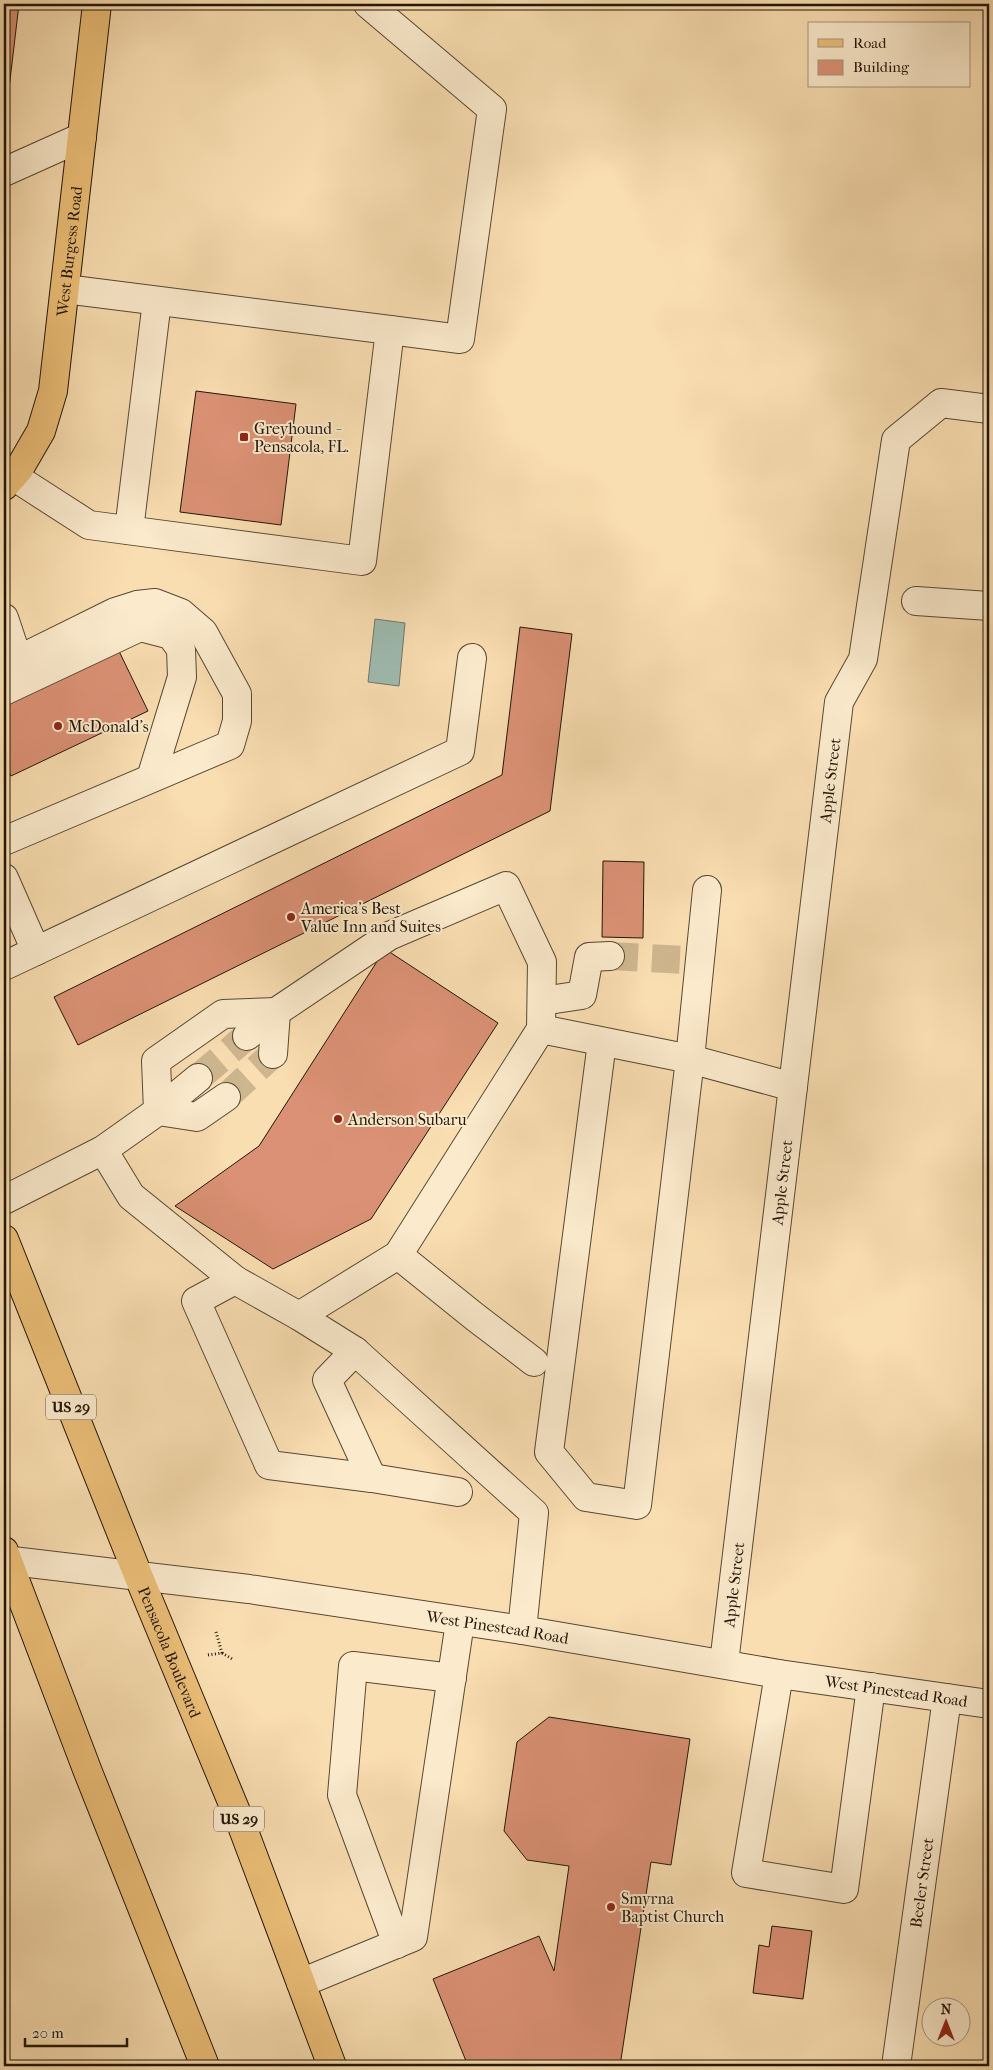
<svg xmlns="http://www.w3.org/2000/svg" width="993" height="2070" font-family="'IM FELL French Canon',serif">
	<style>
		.water { fill: #9ebbb0; stroke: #6c796d }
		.building { fill: #db9175; stroke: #211609 }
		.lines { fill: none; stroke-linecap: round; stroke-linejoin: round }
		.minor-tunnel { stroke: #ceb68f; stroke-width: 28; stroke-dasharray: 28 14; stroke-linecap: butt }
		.minor-casing { stroke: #574833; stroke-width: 30 }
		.major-casing { stroke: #211609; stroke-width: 30 }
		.path { stroke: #211609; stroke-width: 3; stroke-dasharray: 1 2.5; stroke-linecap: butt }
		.minor { stroke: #fbeacc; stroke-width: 28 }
		.major { stroke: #ecbf78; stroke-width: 28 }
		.poi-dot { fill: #8f2418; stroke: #fbeacc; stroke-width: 2 }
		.labels { text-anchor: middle; stroke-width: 4; stroke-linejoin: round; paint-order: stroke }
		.shield { fill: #fbeacc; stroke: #625644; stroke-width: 1 }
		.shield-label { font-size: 15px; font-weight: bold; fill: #211609 }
		.street-label { font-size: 16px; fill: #211609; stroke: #fbeacc }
		.poi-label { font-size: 16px; fill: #211609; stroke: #fbeacc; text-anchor: start }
	</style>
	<rect width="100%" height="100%" fill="#f9deb1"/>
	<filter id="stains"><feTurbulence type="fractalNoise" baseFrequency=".004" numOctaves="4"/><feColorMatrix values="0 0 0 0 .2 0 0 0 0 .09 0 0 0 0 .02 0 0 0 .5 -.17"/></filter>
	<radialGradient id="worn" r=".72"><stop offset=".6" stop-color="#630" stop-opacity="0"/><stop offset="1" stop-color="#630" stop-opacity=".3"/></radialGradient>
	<polygon class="water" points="375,619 405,623 399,686 368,682"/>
	<g class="building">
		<polygon points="4,4 19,4 8,97 4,96"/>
		<polygon points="196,391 296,404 281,525 180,512"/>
		<polygon points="520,627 572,634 550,811 78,1045 54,997 502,775"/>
		<polygon points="117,647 148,711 11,776 4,762 4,702"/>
		<polygon points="603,861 644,862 643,938 602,937"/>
		<polygon points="385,949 498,1023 371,1219 273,1269 175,1206 259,1146"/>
		<polygon points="549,1717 690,1739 671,1865 651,1862 620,2066 468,2066 433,1979 539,1936 554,1971 569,1866 527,1860 504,1831 517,1742"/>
		<polygon points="772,1926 812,1931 803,1999 753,1993 759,1945 769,1947"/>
	</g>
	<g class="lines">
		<g class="minor-tunnel">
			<polyline points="610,956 683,960"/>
			<polyline points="198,1078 247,1036"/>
			<polyline points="226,1097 273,1054"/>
		</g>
		<g class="minor-casing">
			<g id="minor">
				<polyline points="368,4 492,109 460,339 390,330"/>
				<polyline points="4,172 82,137"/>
				<polyline points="13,476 89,525 362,561 390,330 65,289"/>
				<polyline points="129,530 157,301"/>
				<polyline points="916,601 989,606"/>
				<polyline points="4,618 18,660"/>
				<polyline points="4,667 115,612 137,605 155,603 181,613 203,632 237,694 237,721 230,745 4,841"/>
				<polyline points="4,691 140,627 171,635 181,649 182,677 151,778"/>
				<polyline points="4,878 36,951"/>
				<polyline points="4,966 460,751 472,658"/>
				<polyline points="542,1001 582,995 589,957 610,956"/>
				<polyline points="541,1029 690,1059 793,1087"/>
				<polyline points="247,1036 276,1012 389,936 506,886 542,962 541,1029 398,1255 299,1316"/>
				<polyline points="602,1042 549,1452 586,1497 637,1505 690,1059 707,890"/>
				<polyline points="273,1054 276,1012"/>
				<polyline points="158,1111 156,1061 223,1014 276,1012"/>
				<polyline points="158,1111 197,1117 226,1097"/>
				<polyline points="103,1150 131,1196 235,1280 299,1316 355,1351 327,1380 372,1478"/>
				<polyline points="4,1200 103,1150 158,1111 198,1078"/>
				<polyline points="398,1255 475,1317 534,1362"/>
				<polyline points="235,1280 196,1301 269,1465 372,1478 458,1492"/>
				<polyline points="355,1351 534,1513 522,1630"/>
				<path id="s1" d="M4 1560 249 1589 522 1630 779 1674 989 1704"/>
				<path id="s2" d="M724 1663 839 702 863 659 896 440 941 403 989 409"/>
				<polyline points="779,1674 746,1873 844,1889 871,1687"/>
				<polyline points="397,1944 342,1795 353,1666 452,1678"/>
				<polyline points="301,1983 413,1937 460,1622"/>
				<path id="s3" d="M896 2066 947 1698"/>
			</g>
		</g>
		<g class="major-casing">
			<g id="major">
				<path id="s4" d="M4 486 19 469 41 431 53 391 97 4"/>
				<path id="s5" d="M4 1239 138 1575 242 1826 332 2066"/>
				<polyline points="4,1551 88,1772 205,2066"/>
			</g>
		</g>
		<g class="path">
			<polyline points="222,1653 234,1660"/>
			<polyline points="208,1655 222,1653 216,1632"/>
		</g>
		<use href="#minor" class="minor"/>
		<use href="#major" class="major"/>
	</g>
	<g class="poi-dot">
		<rect x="239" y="432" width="10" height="10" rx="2.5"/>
		<circle cx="58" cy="726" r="5"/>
		<circle cx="291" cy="917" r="5"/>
		<circle cx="338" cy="1119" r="5"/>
		<circle cx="611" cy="1907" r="5"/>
	</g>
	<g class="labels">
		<g class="shield">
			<rect x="46" y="1394.5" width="50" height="25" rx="4"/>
			<rect x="214" y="1806.5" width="50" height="25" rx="4"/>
		</g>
		<g class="shield-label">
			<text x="71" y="1412">US 29</text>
			<text x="239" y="1824">US 29</text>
		</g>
		<g class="street-label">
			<text dy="6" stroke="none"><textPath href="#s4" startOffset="249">West Burgess Road</textPath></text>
			<text dy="6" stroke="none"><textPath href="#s2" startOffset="889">Apple Street</textPath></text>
			<text dy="6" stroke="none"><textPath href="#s2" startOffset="484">Apple Street</textPath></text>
			<text dy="6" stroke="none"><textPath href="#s2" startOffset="79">Apple Street</textPath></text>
			<text dy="6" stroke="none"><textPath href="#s1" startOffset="498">West Pinestead Road</textPath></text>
			<text dy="6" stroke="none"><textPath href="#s5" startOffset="445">Pensacola Boulevard</textPath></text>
			<text dy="6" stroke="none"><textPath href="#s1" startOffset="902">West Pinestead Road</textPath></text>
			<text dy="6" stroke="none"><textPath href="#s3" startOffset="185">Beeler Street</textPath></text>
		</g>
		<g class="poi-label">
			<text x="254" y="434">Greyhound -<tspan x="254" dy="18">Pensacola, FL.</tspan></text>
			<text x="68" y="732">McDonald's</text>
			<text x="301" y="914">America's Best<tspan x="301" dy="18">Value Inn and Suites</tspan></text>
			<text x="348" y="1125">Anderson Subaru</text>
			<text x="621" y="1904">Smyrna<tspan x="621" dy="18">Baptist Church</tspan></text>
		</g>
	</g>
	<rect width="993" height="2070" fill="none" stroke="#f9deb1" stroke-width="20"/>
	<rect x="5" y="5" width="983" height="2060" fill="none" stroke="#211609" stroke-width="2.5"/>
	<rect x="10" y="10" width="973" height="2050" fill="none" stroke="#211609"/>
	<rect x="808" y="22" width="162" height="65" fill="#fbeacc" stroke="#a4957e"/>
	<rect x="818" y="39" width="25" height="8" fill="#ecbf78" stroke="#a4957e"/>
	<text x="853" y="48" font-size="15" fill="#211609">Road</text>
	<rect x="818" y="60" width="25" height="15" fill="#db9175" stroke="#a4957e"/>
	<text x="853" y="72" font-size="15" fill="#211609">Building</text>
	<g transform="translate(946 2022)"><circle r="24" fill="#fbeacc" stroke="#a4957e"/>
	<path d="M0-4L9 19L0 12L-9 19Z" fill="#8f2418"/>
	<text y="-8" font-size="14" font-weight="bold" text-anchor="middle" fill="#211609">N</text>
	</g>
	<path d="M25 2038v8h102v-8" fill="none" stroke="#211609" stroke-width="2.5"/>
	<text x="32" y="2038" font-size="15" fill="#211609" stroke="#fbeacc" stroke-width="4" paint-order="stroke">20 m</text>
	<rect width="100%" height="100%" filter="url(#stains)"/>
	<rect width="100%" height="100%" fill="url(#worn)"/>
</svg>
